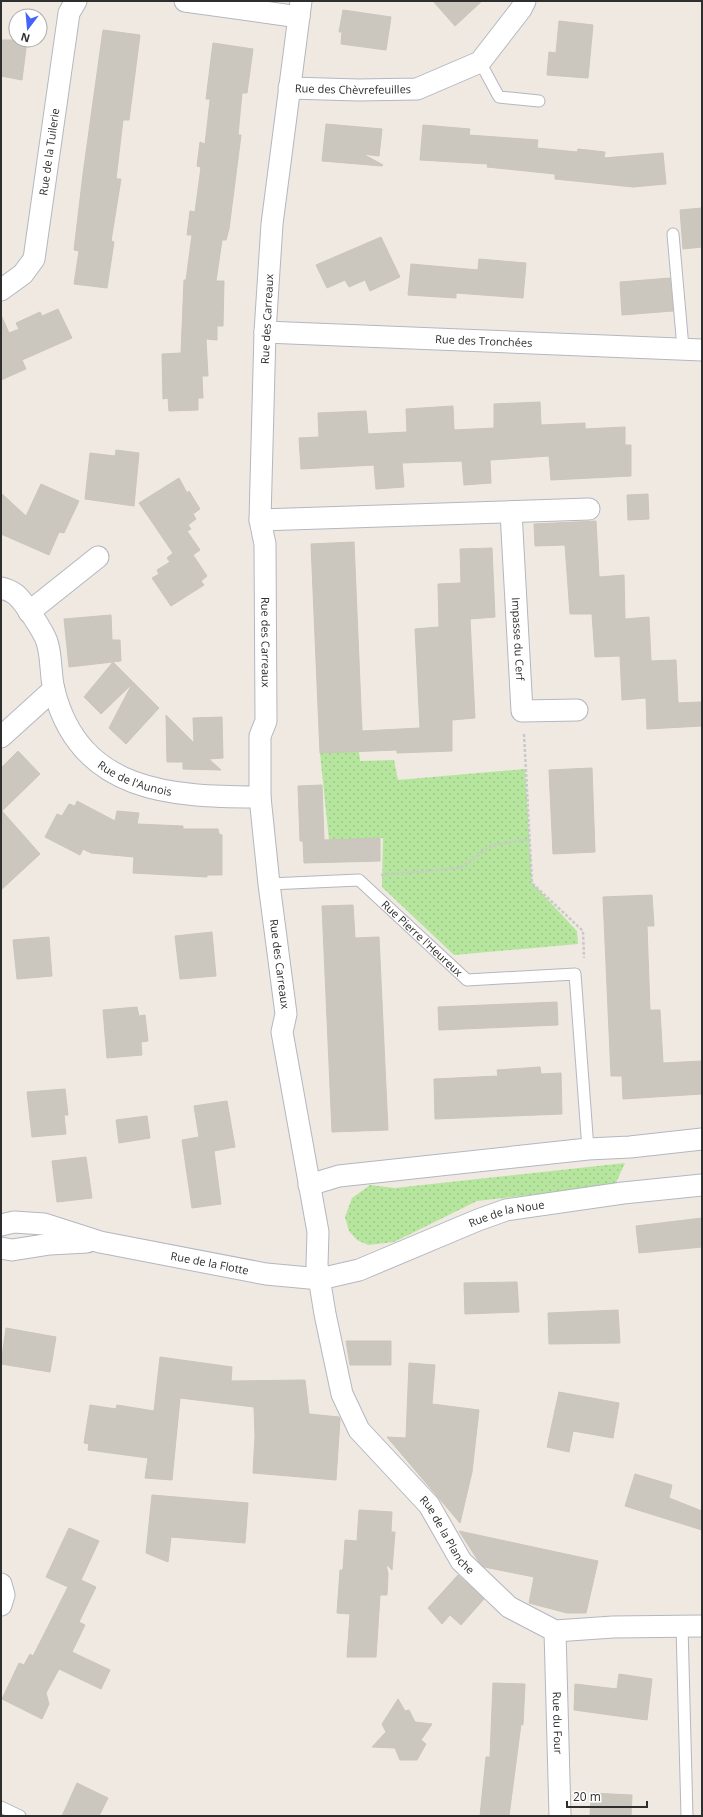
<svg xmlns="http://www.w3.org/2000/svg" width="703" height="1817" font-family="'Open Sans',sans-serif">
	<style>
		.grass { fill: url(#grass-dots) }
		.building { fill: #cbc7bf; stroke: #cbc5ba }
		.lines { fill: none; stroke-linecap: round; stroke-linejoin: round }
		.service-casing { stroke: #b4b7c1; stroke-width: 13 }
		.minor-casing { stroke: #b4b7c1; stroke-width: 23 }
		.path { stroke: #c9c9c9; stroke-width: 2.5; stroke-dasharray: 3 2; stroke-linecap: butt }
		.service { stroke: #fff; stroke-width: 11 }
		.minor { stroke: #fff; stroke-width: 21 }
		.labels { text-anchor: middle; stroke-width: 3.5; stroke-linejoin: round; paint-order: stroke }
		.street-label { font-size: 11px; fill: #2e2e2e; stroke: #fff }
	</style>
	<defs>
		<pattern id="grass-dots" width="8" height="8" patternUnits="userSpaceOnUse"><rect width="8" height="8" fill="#b6e59e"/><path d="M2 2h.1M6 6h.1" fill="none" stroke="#9dc588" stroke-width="1.8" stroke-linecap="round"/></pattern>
	</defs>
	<rect width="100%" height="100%" fill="#efe9e1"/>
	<g class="grass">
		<polygon points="359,751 360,761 394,760 398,780 525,769 532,883 577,931 578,944 454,955 382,887 383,838 329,840 320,753"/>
		<polygon points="625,1163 615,1185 477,1201 394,1242 368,1245 357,1240 349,1231 345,1217 352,1198 370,1185 395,1188"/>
	</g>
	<g class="building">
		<polygon points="433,1 482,1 455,26"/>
		<polygon points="343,10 391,17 386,50 341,44 342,32 339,32"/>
		<polygon points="559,21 593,25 588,78 547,75 549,52 556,53"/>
		<polygon points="103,30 140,35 129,120 123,120 116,179 121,179 111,241 114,242 107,288 74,284 79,251 74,250 83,174"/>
		<polygon points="1,40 27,40 22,80 1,76"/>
		<polygon points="213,43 253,49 247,93 242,93 238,135 241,135 229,229 226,240 222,240 216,281 224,281 223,326 217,326 217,340 206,339 208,376 202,376 203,398 198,398 198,410 169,411 168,398 163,399 162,354 181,353 184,280 186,280 192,235 187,235 190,211 195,212 201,167 197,166 200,142 205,144 210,101 210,99 206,99"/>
		<polygon points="326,124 382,129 379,156 363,154 383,165 382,166 322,161"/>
		<polygon points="423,125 470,129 469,135 538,140 537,148 577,152 578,149 605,152 604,158 663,153 666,184 633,187 555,179 555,174 487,167 488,164 420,160"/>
		<polygon points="702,208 702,247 683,249 680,210"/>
		<polygon points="381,237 400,277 370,291 365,280 349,287 345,280 327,288 316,265"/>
		<polygon points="479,259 526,263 523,298 456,293 456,298 408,295 411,264 478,270"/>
		<polygon points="670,278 673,311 622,315 620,282"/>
		<polygon points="58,309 72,338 22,360 26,369 1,380 1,315 9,333 19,329 16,323 40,312 42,316"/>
		<polygon points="540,402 541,425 585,423 585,429 625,427 625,445 631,445 631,476 551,480 549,456 490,460 491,483 464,485 462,461 402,463 404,487 376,489 374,465 301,469 299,438 319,437 318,413 366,411 368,434 407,432 406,409 453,406 454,430 494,428 494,404"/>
		<polygon points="116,450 139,453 134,506 85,499 90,453 115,456"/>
		<polygon points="179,478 187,493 189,491 200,509 193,514 196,519 188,525 191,529 187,531 200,550 193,555 207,576 201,581 204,585 171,606 152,578 159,574 157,570 170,562 167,558 173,553 139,503"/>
		<polygon points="41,484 79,501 64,533 59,532 49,555 1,534 1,493 26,516"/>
		<polygon points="648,494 649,519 628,520 627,495"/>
		<polygon points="596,521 599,577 624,575 625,619 649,617 651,661 676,660 678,703 701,702 702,726 647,729 646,698 622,700 620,656 595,657 592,614 570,614 565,545 535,546 534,524"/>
		<polygon points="354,542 362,731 420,728 415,629 439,627 438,584 461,583 460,549 492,548 495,617 470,619 475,718 452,720 452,751 397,753 397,750 320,753 311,544"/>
		<polygon points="111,615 112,640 120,640 121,661 69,667 64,619"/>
		<polygon points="113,662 159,708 126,744 109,728 132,684 101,714 84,697"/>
		<polygon points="166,715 194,743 193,718 222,717 223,758 209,759 221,770 183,769 183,762 167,762"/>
		<polygon points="18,751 40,774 2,811 40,854 1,890 1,768"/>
		<polygon points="592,768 595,852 553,854 549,770"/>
		<polygon points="322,785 324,840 380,838 380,861 304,863 303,841 300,841 298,786"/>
		<polygon points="77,801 115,821 117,811 139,813 137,824 183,826 183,829 218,829 219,834 222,835 222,875 207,875 207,877 133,873 134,857 91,853 83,849 80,855 45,837 57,814 62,816 69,804 75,806"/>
		<polygon points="652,895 654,926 647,926 650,1010 660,1010 663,1063 702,1061 702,1094 623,1099 622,1076 611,1076 603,897"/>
		<polygon points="353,905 355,938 379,937 388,1130 332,1132 322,906"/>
		<polygon points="212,932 216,976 180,979 175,936"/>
		<polygon points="49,937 52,976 17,979 13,940"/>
		<polygon points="557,1002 558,1025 439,1030 438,1007"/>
		<polygon points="137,1007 139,1016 145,1015 148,1041 141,1042 142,1055 107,1058 103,1010"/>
		<polygon points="540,1067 541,1074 561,1073 562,1114 435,1119 434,1079 498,1076 497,1070"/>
		<polygon points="65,1089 68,1115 64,1115 66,1134 32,1137 27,1092"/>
		<polygon points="227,1101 235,1147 214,1151 221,1204 192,1208 182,1140 199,1137 194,1106"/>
		<polygon points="147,1116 150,1138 119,1143 116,1120"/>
		<polygon points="86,1157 92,1198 57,1202 52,1161"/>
		<polygon points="702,1218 702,1247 639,1253 636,1226"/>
		<polygon points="517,1282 519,1312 465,1314 464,1283"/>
		<polygon points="618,1310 620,1343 549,1344 548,1313"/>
		<polygon points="6,1328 56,1337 50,1372 1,1364"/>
		<polygon points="346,1341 391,1341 391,1365 350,1365"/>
		<polygon points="160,1357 232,1367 231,1381 305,1380 309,1414 339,1417 340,1419 336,1480 253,1473 255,1436 254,1407 180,1398 172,1480 145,1478 148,1458 88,1450 89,1444 84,1443 90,1405 116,1409 117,1405 154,1411"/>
		<polygon points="409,1363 435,1365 432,1404 479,1410 472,1472 460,1523 387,1437 406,1438"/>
		<polygon points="559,1392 619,1403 613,1438 573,1431 569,1452 547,1447"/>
		<polygon points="635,1474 672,1485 669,1498 702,1511 702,1530 625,1506"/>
		<polygon points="152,1495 248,1503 245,1543 171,1537 168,1562 146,1553"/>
		<polygon points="359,1510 392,1512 391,1532 395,1532 392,1570 386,1564 388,1574 387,1595 380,1595 376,1657 347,1657 350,1614 337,1613 340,1570 343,1570 345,1540 357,1541"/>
		<polygon points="69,1528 99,1541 81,1580 96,1587 79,1622 85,1625 72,1652 110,1670 101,1689 59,1669 46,1693 49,1704 42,1719 2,1699 19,1663 24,1665 30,1654 33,1656 68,1587 46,1577"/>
		<polygon points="459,1531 598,1561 586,1613 567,1613 529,1603 534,1577 484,1567 479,1562"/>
		<polygon points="458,1575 484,1599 461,1625 450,1615 442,1624 428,1608"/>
		<polygon points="619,1674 652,1679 647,1720 574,1710 575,1684 617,1689"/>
		<polygon points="493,1683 525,1684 523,1725 521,1724 509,1816 480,1816 486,1757 490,1757"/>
		<polygon points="398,1699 405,1711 409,1710 415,1722 432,1724 421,1740 426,1744 417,1760 400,1760 395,1748 372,1747 386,1732 382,1724"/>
		<polygon points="77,1783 108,1798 99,1816 62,1816"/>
		<polygon points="591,1793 632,1795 631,1816 590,1816"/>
	</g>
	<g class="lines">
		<g class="service-casing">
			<g id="service">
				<polyline points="480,62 499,97 539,101"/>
				<polyline points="673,234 683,348"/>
				<path id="s1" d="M269 884 359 880 467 980 575 974 588 1149"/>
				<polyline points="682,1626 687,1816"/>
				<polyline points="1,1807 20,1816"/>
			</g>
		</g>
		<g class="minor-casing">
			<g id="minor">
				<polyline points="185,1 299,17"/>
				<path id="s2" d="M301 1 272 224 265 332 260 520 265 544 266 721 260 736V797L269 884 286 1014 282 1032 318 1232 317 1265 325 1314 342 1394 359 1430 429 1505 461 1561 509 1607 555 1631 613 1627 702 1626"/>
				<path id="s3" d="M289 88 359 90 417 89 480 62 521 9 525 1"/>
				<path id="s4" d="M1 290 23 274 34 259 69 13 76 1"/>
				<path id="s5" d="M265 332 702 350"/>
				<path id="s6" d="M511 512 522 711 577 710"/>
				<polyline points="260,520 589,509"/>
				<path id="s7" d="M1 588C5 589 11 591 15 594 23 600 44 632 47 642 52 657 50 674 54 690 80 793 172 797 260 797"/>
				<polyline points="29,612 98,557"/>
				<polyline points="1,737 54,689"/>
				<polyline points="309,1185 339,1176 588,1149 630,1147 702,1139"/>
				<path id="s8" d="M1 1225 14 1222 44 1224 100 1242 266 1274 320 1279 359 1270 478 1220 506 1210 623 1193 702 1185"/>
				<polyline points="1,1248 12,1250 50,1244 87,1242"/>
				<polyline points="1,1584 4,1595 1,1605"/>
				<path id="s9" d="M555 1631 560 1816"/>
			</g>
		</g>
		<g class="path">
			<polyline points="524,734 532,883 583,931 584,958"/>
			<polyline points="381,875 460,868 491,846 529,839"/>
		</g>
		<use href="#service" class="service"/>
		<use href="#minor" class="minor"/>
	</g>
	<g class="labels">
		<g class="street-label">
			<text dy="4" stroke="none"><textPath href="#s3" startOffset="64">Rue des Chèvrefeuilles</textPath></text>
			<text dy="4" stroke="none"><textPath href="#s4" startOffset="154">Rue de la Tuilerie</textPath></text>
			<text transform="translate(267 319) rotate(-87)" y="4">Rue des Carreaux</text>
			<text dy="4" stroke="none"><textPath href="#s5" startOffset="219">Rue des Tronchées</textPath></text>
			<text dy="4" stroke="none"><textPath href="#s6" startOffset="127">Impasse du Cerf</textPath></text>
			<text dy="4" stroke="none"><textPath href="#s2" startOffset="644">Rue des Carreaux</textPath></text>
			<text dy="4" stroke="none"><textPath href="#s7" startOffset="249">Rue de l'Aunois</textPath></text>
			<text dy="4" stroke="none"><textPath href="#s1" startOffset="176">Rue Pierre l'Heureux</textPath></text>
			<text dy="4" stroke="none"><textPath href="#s2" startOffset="968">Rue des Carreaux</textPath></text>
			<text dy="4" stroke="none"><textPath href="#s8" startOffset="524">Rue de la Noue</textPath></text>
			<text dy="4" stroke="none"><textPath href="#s8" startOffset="214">Rue de la Flotte</textPath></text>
			<text dy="4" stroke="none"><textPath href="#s2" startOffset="1582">Rue de la Planche</textPath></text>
			<text dy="4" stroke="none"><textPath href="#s9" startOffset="92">Rue du Four</textPath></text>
		</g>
	</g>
	<rect width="703" height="1817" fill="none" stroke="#2e2e2e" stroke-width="4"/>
	<g transform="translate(28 28) rotate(196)"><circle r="19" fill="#ffffff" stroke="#ababab"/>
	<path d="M0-3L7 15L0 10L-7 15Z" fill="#4264fb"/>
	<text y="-6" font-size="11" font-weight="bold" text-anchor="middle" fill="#2e2e2e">N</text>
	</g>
	<path d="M567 1801v6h80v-6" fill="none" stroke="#2e2e2e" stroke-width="2"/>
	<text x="573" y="1801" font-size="12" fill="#2e2e2e" stroke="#ffffff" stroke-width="3" paint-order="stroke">20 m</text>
</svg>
